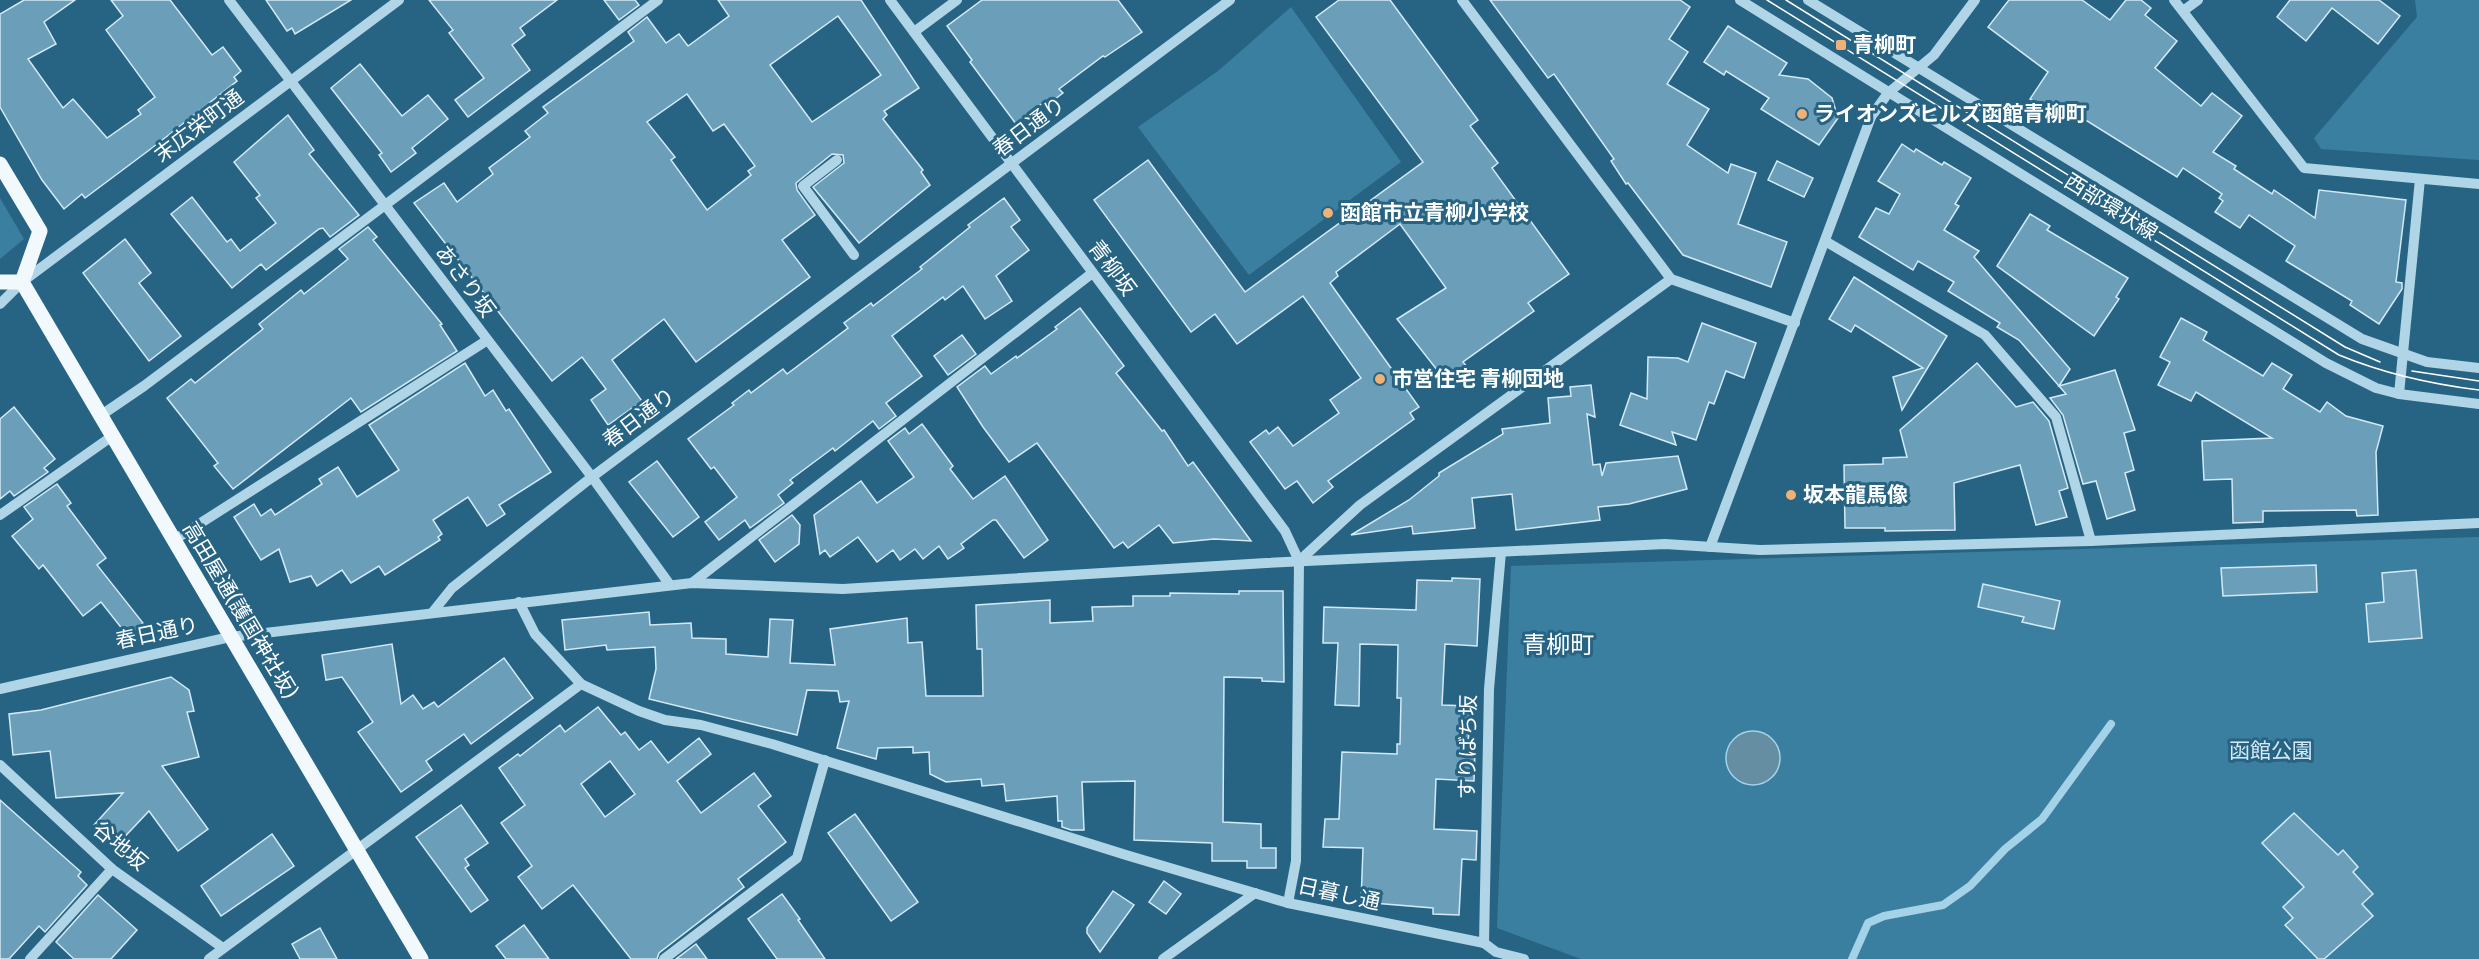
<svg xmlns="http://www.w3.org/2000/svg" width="2479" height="959" font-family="'Fira Sans Condensed','Noto Sans JP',sans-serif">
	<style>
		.green { fill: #3b7fa0 }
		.water { fill: #658ea3; stroke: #a4d2e7; stroke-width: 1.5 }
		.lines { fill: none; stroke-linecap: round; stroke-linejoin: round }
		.stream { stroke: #a4d2e7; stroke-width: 8 }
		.building { fill: #6b9fb9; stroke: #d3eaf6; stroke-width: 1.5; fill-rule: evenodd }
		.minor { stroke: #b0d5e7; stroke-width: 10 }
		.major { stroke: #f1f9fd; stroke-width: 15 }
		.tram { stroke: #fff; stroke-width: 1.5 }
		.poi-dot { fill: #efb175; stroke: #276483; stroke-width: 2 }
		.labels { text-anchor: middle; stroke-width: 6; stroke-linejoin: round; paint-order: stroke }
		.poi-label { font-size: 21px; font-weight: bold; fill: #fff; stroke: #276483; text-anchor: start }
		.street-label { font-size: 21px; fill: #fff; stroke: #276483 }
		.park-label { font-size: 21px; fill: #d3eaf6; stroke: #276483 }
		.quarter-label { font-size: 24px; fill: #fff; stroke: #276483 }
	</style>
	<rect width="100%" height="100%" fill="#276483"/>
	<g class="green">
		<polygon points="2415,0 2479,0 2479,160 2321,149 2314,138 2417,17"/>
		<polygon points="1291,7 1401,162 1249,275 1138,127 1218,71"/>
		<polygon points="0,198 24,239 0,259"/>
		<polygon points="2479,537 2479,959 1581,959 1497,928 1511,566"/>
	</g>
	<circle class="water" cx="1753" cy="758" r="27"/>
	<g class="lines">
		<polyline class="stream" points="1852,959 1868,923 1884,916 1943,905 1970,886 2005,849 2042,819 2111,724"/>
	</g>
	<g class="building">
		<polygon points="24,0 75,0 44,22 56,44 28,59 63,108 73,99 107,138 141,114 138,110 155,97 106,30 123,16 111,0 170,0 212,55 223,47 241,71 234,77 237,81 156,145 85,198 82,194 64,209 42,180 0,107 0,14"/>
		<polygon points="266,0 351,0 295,34 292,28 287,31"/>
		<polygon points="429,0 557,0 520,28 525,35 512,45 530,70 468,117 455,100 484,78 449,33 453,30"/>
		<polygon points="604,0 635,0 639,5 619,20"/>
		<path d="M718 0H861L919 88 884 111 887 115 883 119 923 170 921 172 930 185 859 243 813 187 844 163 843 155 832 154 796 183 797 190 815 215 782 240 810 277 696 362 664 319 612 360 642 401 608 425 591 400 606 389 582 357 552 381 414 203 444 183 457 202 493 174 489 168 530 137 525 131 548 113 543 107 634 41 628 32 647 17 666 43 679 34 688 46 729 16ZM838 16 881 75 812 122 770 65ZM687 94 713 131 724 124 755 166 748 171 751 175 707 210 671 160 675 157 647 122Z"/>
		<polygon points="982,0 1118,0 1142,32 1105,57 1103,56 1059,89 1063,93 1046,106 1043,103 1016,124 970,62 972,60 947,26"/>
		<polygon points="1339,0 1390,0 1478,120 1470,126 1498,163 1492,168 1569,274 1528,303 1534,311 1463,362 1472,373 1452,389 1397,319 1446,288 1400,224 1336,272 1338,276 1330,283 1419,407 1410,413 1414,419 1328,481 1333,487 1313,503 1297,481 1285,489 1250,442 1266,430 1269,434 1278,427 1293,446 1339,413 1330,400 1361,378 1303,296 1237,344 1215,314 1191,332 1094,200 1148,160 1245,292 1423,162 1316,17"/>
		<polygon points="1490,0 1680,0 1690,7 1669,39 1688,52 1667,84 1709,109 1687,145 1728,173 1731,164 1756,173 1738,224 1787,242 1771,287 1683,255 1628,183 1626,184 1611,161 1614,159 1554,74 1548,78"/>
		<polygon points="2009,0 2082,0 2110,20 2126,0 2141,0 2151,8 2145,15 2177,41 2155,68 2201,106 2212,93 2242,116 2213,152 2236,166 2234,169 2272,194 2274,190 2315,218 2319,190 2406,200 2396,282 2402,283 2402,289 2379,324 2350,305 2352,301 2286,261 2295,246 2249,215 2240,228 2215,212 2223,201 2219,198 2222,194 2183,168 2177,177 2068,109 2061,119 2030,99 2048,72 1988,27"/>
		<polygon points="2290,0 2379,0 2400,16 2378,44 2332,8 2306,41 2277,17"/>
		<polygon points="1728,26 1787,63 1779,75 1808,79 1832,98 1838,118 1819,145 1761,109 1769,98 1726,71 1724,75 1704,62"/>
		<polygon points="360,64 402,116 428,95 448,119 412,148 416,153 391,172 379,155 382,153 331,88"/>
		<polygon points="288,115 314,150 309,154 359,215 330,237 323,228 319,229 266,270 261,264 232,288 171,214 192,197 227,242 231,239 240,251 276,223 256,198 260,195 234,162"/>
		<polygon points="1902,144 1914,152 1916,149 1942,165 1944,162 1971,178 1955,204 1959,206 1944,230 1979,251 1974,257 2070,369 2059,386 2115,370 2135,430 2124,433 2134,470 2125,473 2135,510 2107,519 2096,481 2083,484 2063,415 2050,398 2066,394 2019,340 1997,327 2000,323 1948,291 1954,282 1918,261 1913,270 1859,237 1876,208 1889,214 1900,194 1878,181"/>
		<polygon points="1777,161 1813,178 1804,197 1768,180"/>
		<polygon points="1004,198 1020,220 1011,227 1029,250 996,276 1012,301 985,319 963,286 945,300 943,297 892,336 922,376 886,403 896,416 879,429 873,421 835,451 833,448 790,480 793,483 778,495 784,503 750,528 745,520 719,540 705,522 737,497 714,467 711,469 688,439 734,405 732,403 749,390 751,393 783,369 787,374 848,328 844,323 871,303 873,306 922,269 920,267 970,227 968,225"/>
		<polygon points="2030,214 2050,226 2047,230 2128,278 2116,297 2119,299 2094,336 1997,266"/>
		<polygon points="368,227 377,237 373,240 442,324 440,325 457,351 361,412 351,398 233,489 214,466 218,463 167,398 191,379 195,383 263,329 259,324 301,290 304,294 348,259 339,249"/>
		<polygon points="125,239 151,273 139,283 181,336 149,361 83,273"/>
		<polygon points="1854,277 1947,336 1902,410 1893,377 1923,368 1855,325 1851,332 1829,319"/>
		<polygon points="1080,308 1124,366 1116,373 1162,431 1164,430 1188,466 1193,462 1251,541 1214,539 1173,543 1159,525 1128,548 1123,542 1114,548 1037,443 1009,462 983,427 957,387 985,366 991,374 1016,356 1017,358 1057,329 1055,327"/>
		<polygon points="2181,318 2207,332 2203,340 2263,376 2272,363 2292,375 2283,389 2320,412 2327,402 2346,416 2383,426 2376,452 2378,515 2357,516 2356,510 2263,511 2263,522 2233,523 2232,479 2204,480 2202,441 2272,438 2196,392 2191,401 2158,385 2170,362 2160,357"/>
		<polygon points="1702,323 1756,343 1744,378 1726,371 1714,404 1709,402 1696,440 1672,432 1676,445 1620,425 1631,393 1647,399 1648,357 1678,358 1688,362"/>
		<polygon points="962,335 976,354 948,375 934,356"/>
		<polygon points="465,363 485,396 493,390 506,411 509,409 551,472 499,505 505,514 487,526 468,497 433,520 442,534 438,537 440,540 385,575 379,566 351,583 342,570 317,586 311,576 290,582 279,549 261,560 234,517 254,504 261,516 271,509 275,515 322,484 319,479 338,467 357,497 399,470 369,425"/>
		<polygon points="1977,363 2016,407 2033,402 2049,421 2068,488 2059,491 2067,517 2036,525 2020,465 1954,483 1955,530 1885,531 1885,528 1845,528 1844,465 1883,464 1883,458 1907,457 1900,430"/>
		<polygon points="1591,385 1595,417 1587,414 1593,465 1600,464 1602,476 1606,463 1678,456 1687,489 1629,504 1598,507 1600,520 1516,530 1512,494 1472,498 1475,528 1413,534 1412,526 1351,535 1409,500 1439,476 1439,473 1503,434 1502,429 1550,423 1548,398 1571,396 1570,387"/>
		<polygon points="14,407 55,459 44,468 48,472 14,496 10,491 0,499 0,419"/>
		<polygon points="922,424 953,466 950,469 973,499 1005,476 1048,540 1024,558 996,520 993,520 961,544 964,548 948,559 939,546 923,559 915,549 900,560 893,550 877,562 858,537 830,557 825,550 820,554 814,515 861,481 877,503 914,477 888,441 905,428 909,434"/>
		<polygon points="657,461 699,517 673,537 629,482"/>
		<polygon points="57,484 71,503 67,506 106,558 97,565 143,623 127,635 101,602 83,616 43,565 39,569 12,536 33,519 24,507"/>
		<polygon points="792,515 800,525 799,544 775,562 759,540"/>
		<polygon points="2316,565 2317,592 2223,596 2221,568"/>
		<polygon points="2416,570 2422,638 2369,642 2366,604 2384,602 2382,573"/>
		<polygon points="1452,578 1480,579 1477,646 1445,644 1442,705 1470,706 1468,750 1475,750 1474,781 1436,779 1434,829 1477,831 1476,860 1462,859 1459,915 1433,914 1433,908 1361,902 1363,848 1323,847 1325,819 1339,819 1342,752 1397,754 1397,744 1400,744 1401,698 1397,698 1398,645 1360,644 1359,706 1335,705 1338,643 1323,643 1324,607 1416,610 1417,580 1452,581"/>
		<polygon points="1983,584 2060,601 2054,629 2022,622 2024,617 1978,607"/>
		<polygon points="1239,591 1283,591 1284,682 1262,681 1262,678 1224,677 1223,822 1261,824 1261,848 1276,848 1276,868 1247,868 1247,861 1212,861 1212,843 1134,840 1135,781 1082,782 1084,830 1071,830 1062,827 1062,821 1058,821 1057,796 1006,801 1004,784 982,786 981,779 946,782 930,774 929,752 913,753 913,747 878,748 876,759 837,748 849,701 840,702 838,691 807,690 797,735 649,699 656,669 655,647 607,650 606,645 565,650 562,620 649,612 650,625 691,623 692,638 726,639 726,654 768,657 770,619 793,620 790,663 835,665 830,629 907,618 908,643 922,642 926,696 983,696 982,649 977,649 976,605 1050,600 1050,623 1093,621 1092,607 1133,606 1133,596 1170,596 1170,593 1239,594"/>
		<polygon points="392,644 401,704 413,695 423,709 434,702 438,707 504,658 533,698 471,744 464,734 426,761 432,770 401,792 358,732 373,722 342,677 326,680 322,655"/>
		<polygon points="171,677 189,690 194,711 187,712 199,757 162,766 208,829 178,851 149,811 116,846 94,825 123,793 56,798 50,751 13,755 9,714 41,710"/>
		<path d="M598 707 621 735 625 732 639 750 651 741 668 763 699 738 711 754 677 781 701 813 754 773 771 796 758 806 786 842 738 879 744 887 659 953 657 959H631L573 885 542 909 518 877 532 866 501 823 525 805 499 768 518 754 520 756 560 725 565 732ZM610 761 635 794 605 817 581 784Z"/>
		<polygon points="0,800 81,872 78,876 87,885 45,932 39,926 9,959 0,959"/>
		<polygon points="461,805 488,843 465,859 469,865 465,868 488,900 471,912 416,837"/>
		<polygon points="2294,813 2338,855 2343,850 2358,867 2353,872 2373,894 2362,904 2373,916 2324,959 2318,959 2285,925 2293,918 2283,907 2304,887 2262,843"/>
		<polygon points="855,814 918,902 891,921 828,833"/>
		<polygon points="272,834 294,866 221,916 201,886"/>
		<polygon points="1164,881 1181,894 1166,914 1149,902"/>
		<polygon points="1113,891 1134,905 1100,952 1087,933 1087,928"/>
		<polygon points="782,894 800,919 798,920 825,959 777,959 748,919"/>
		<polygon points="98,895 137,930 111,959 74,959 56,942"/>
		<polygon points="524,925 549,959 506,959 496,946"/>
		<polygon points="320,928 337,959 300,959 292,944"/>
		<polygon points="696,944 707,959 676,959"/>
	</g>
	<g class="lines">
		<g class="minor">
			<polyline points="229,0 592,477 670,585"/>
			<polyline points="890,0 1285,531 1299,561 1296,861 1288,903"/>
			<polyline points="1462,0 1671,279 1795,323"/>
			<polyline points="1740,0 2326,363 2376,388 2399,394 2479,404"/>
			<polyline points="1808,0 2362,339 2427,362 2479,368"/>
			<polyline points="2174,0 2304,168 2479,184"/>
			<polyline points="2183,11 2198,0"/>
			<polyline points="914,32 957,0"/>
			<polyline points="837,160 803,186 854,255"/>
			<polyline points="1825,241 1985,335 2056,417 2091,541"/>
			<polyline points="0,304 22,282 399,0"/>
			<polyline points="2399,394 2420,179"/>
			<polyline points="100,416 144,386 658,0"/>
			<polyline points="0,515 111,437"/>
			<polyline points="174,540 486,341"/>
			<polyline points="1710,547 1871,117 1888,93 1934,55 1975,0"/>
			<polyline points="1299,561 1360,505 1671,279"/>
			<polyline points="692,583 1091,274"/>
			<polyline points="519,602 535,634 581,684 639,711 665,720 701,725 772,744 1126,855 1288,903 1484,943 1496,952 1524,959"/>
			<polyline points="432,613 452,588 592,477 1230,0"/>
			<polyline points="0,689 230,637 692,583 843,589 1266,563 1665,544 1760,550 2091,541 2479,523"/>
			<polyline points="0,765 112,869 223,948"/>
			<polyline points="1484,943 1489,689 1501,552"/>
			<polyline points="30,959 112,869"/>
			<polyline points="209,959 581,684"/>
			<polyline points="664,959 797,858 825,760"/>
			<polyline points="1163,959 1255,893"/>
		</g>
		<g class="major">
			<polyline points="0,164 40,231 22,282"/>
			<polyline points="0,282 22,282"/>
			<polyline points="22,282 421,959"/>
		</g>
		<g class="tram">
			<path d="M1767 0 2339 355C2385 374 2430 384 2479 390"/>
			<polyline points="1786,0 2345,347 2380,362"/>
			<polyline points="2412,371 2479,381"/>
		</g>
	</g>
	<g class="poi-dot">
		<rect x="1835" y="39" width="12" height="12" rx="3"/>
		<circle cx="1802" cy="114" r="6"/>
		<circle cx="1328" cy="213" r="6"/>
		<circle cx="1380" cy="379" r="6"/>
		<circle cx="1791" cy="495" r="6"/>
	</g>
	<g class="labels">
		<g class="poi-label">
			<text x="1853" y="52">青柳町</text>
			<text x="1814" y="121">ライオンズヒルズ函館青柳町</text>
			<text x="1340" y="220">函館市立青柳小学校</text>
			<text x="1392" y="386">市営住宅 青柳団地</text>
			<text x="1803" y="502">坂本龍馬像</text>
		</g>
		<g class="street-label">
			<text transform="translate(199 126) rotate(-37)" y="7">末広栄町通</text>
			<text transform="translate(1029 127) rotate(-37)" y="7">春日通り</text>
			<text transform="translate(2111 207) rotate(32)" y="7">西部環状線</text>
			<text transform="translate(1112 268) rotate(53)" y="7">青柳坂</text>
			<text transform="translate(465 281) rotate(53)" y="7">あさり坂</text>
			<text transform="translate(639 418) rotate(-37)" y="7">春日通り</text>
			<text transform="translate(240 610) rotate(59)" y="7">高田屋通(護国神社坂)</text>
			<text transform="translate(157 633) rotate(-12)" y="7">春日通り</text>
			<text transform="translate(1468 747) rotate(-89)" y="7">すりばち坂</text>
			<text transform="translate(120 846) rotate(40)" y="7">谷地坂</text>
			<text transform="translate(1339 894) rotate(12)" y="7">日暮し通</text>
		</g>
		<g class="park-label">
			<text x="2271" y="758">函館公園</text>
		</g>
		<g class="quarter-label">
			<text x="1558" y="653">青柳町</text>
		</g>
	</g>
</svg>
